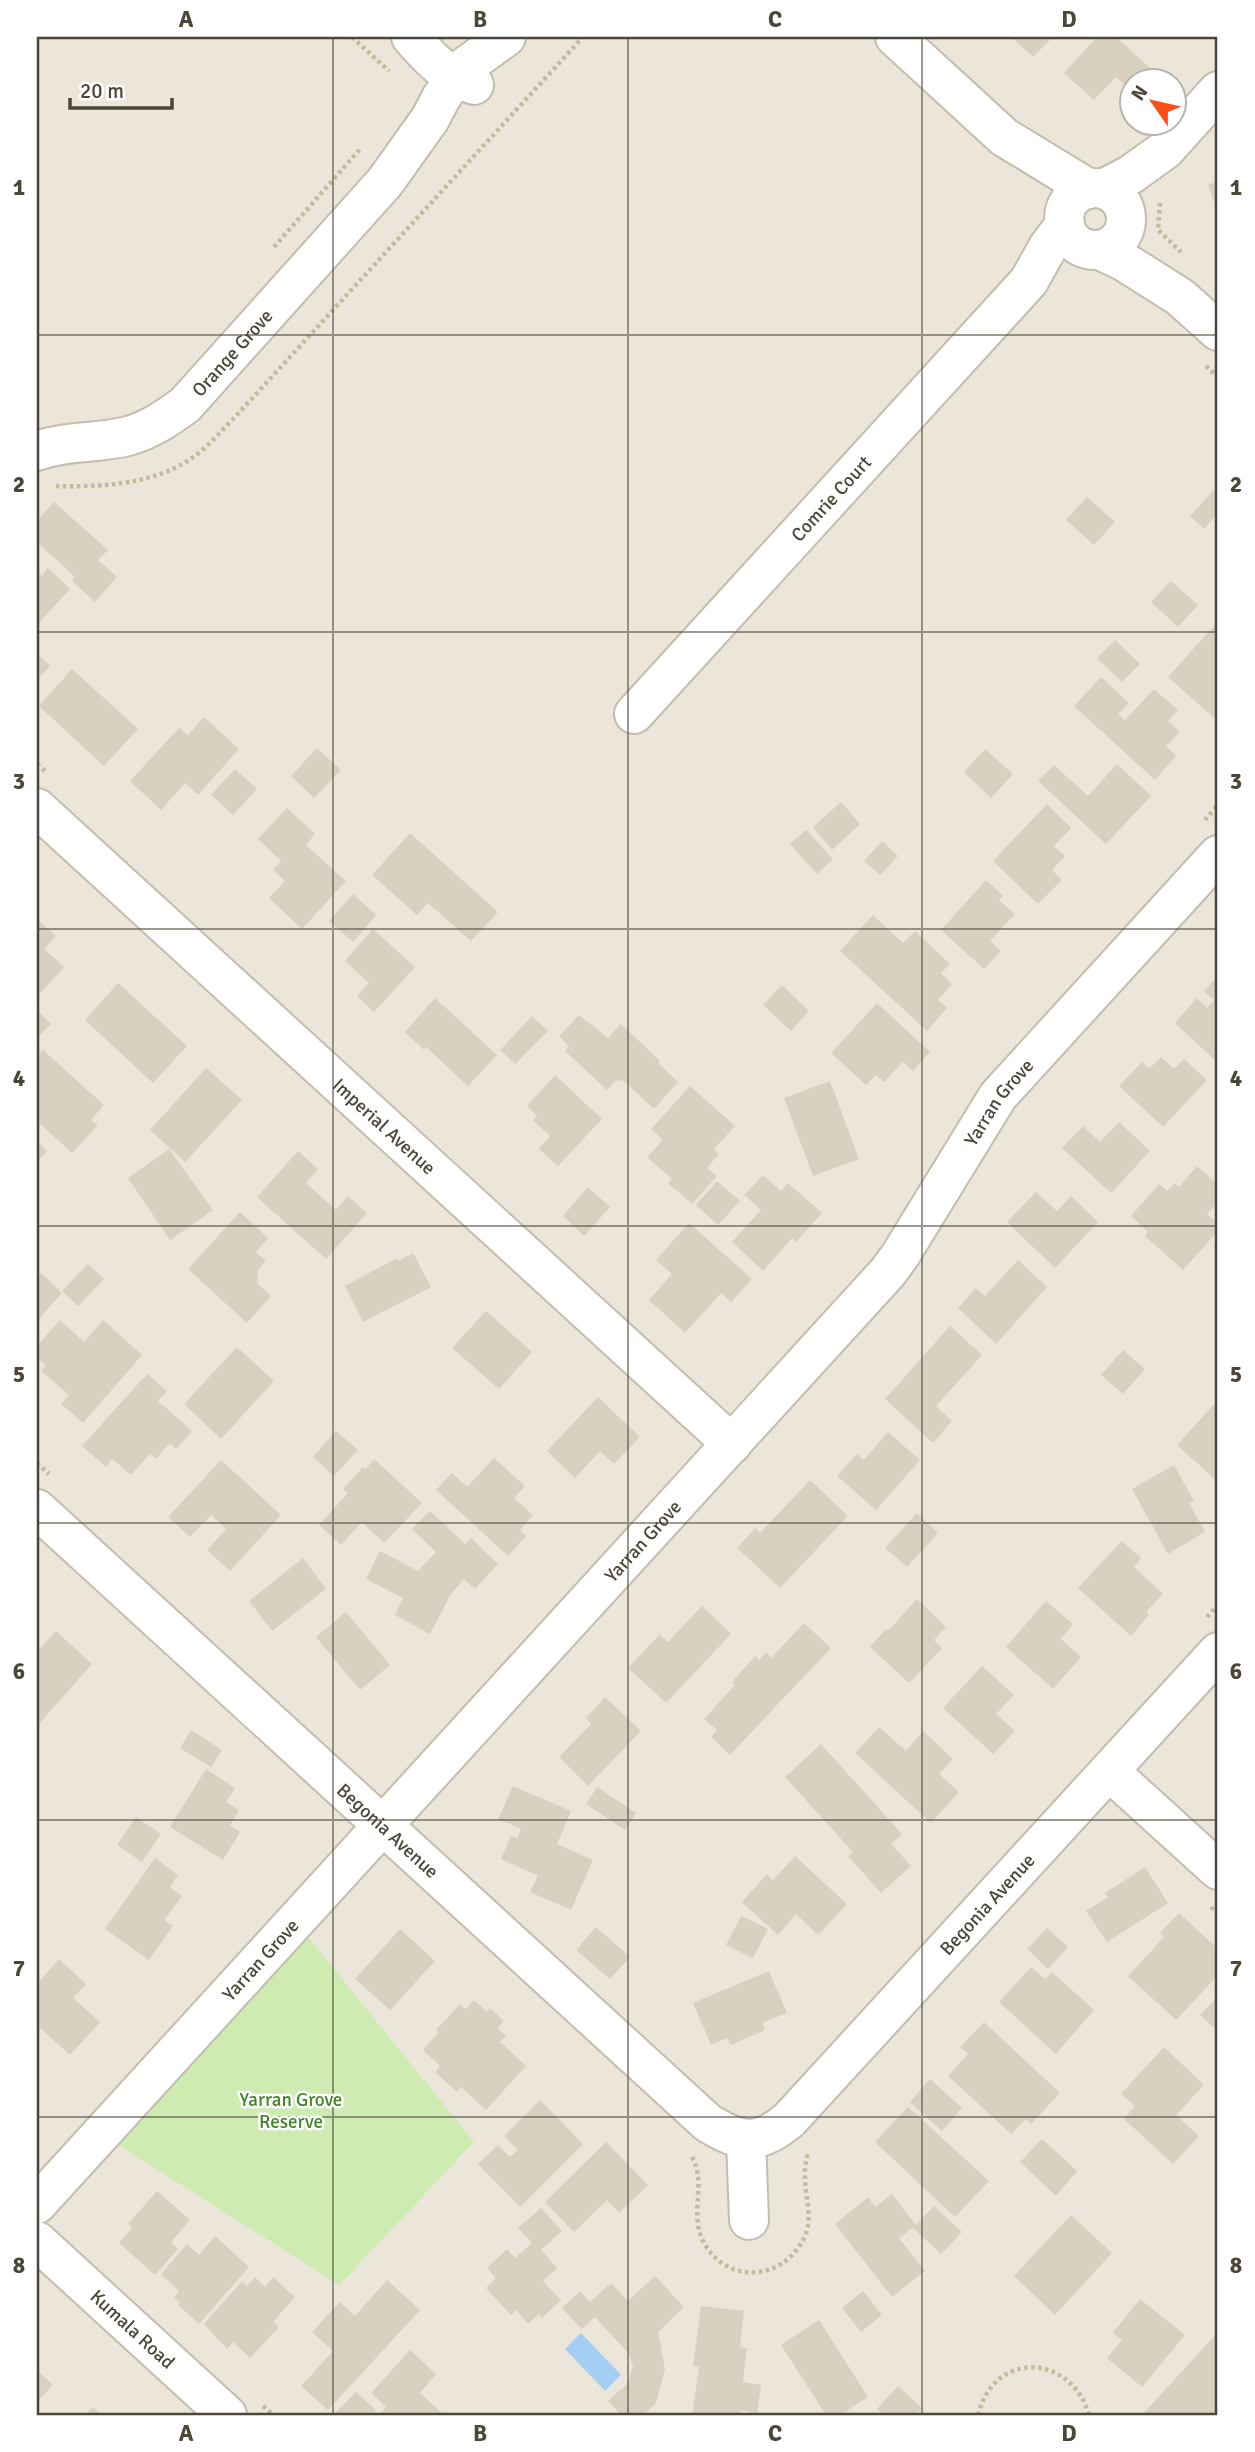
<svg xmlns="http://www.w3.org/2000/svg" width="1255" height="2452" font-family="Signika,sans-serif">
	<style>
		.residential { fill: #ebe6d9; fill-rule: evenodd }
		.green { fill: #ceecb2 }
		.water { fill: #a5cef5 }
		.building { fill: #d9d1c0 }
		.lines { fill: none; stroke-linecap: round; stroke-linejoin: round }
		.minor-casing { stroke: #c3bdad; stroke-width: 42 }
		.path { stroke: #c6ba9d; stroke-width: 4.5; stroke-dasharray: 3.5 3.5; stroke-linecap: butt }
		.minor { stroke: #fff; stroke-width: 38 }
		.grid { fill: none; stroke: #4c4638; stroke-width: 2; stroke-opacity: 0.55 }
		.labels { text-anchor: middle; stroke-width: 5; stroke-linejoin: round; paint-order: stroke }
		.street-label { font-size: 19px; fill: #4c4638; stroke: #fff }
		.park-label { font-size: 19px; fill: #428326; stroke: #fff }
		.neatline { fill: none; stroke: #4c4638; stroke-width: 2.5 }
		.grid-label { font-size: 23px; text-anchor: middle; font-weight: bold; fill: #4c4638 }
	</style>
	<rect width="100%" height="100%" fill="#f6f4eb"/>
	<path class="residential" d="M37 37H1218V2415H37ZM1132 80H1174V122H1132Z"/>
	<polygon class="green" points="296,1922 474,2142 339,2285 101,2134"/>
	<polygon class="water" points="581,2333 621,2375 605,2391 565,2349"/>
	<g class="building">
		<polygon points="1011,37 1053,37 1033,57"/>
		<polygon points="1097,37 1116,37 1163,80 1132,80 1132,91 1116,77 1094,100 1064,73"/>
		<polygon points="1218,181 1218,212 1208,185"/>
		<polygon points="1214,490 1218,494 1218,513 1204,529 1190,516"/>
		<polygon points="1087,497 1115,522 1094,545 1066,520"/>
		<polygon points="54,502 108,550 98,560 117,577 95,602 72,581 75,577 37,542 37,521"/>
		<polygon points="48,568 70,589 37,625 37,571 42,576"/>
		<polygon points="1171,581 1198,605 1178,627 1151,602"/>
		<polygon points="1214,626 1218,630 1218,714 1214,718 1168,677"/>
		<polygon points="1115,640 1140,664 1122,682 1097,658"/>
		<polygon points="37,654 50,666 37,680"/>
		<polygon points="72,669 138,729 104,766 39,706"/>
		<polygon points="1101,677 1129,703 1118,714 1125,720 1154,689 1178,710 1168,721 1180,732 1166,746 1176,756 1155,780 1074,706"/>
		<polygon points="204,717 239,749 198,795 185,783 161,810 130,781 179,728 188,735"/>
		<polygon points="317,748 341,770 314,798 291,776"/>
		<polygon points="985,749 1013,774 991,798 964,772"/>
		<polygon points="1117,764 1151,796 1106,844 1038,781 1054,765 1088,796"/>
		<polygon points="235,769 257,789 233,815 211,795"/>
		<polygon points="841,802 860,824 832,850 813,827"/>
		<polygon points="1047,804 1071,828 1054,846 1065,856 1052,870 1062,880 1038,904 993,861"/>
		<polygon points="287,808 315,834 306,845 346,881 302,929 269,898 285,881 273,870 281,861 258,839"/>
		<polygon points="806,830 833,859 817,874 790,844"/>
		<polygon points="410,833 498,912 471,941 428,903 417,915 372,875"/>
		<polygon points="882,841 898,856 880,875 864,861"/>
		<polygon points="986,880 1003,896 999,900 1015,914 990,941 1001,951 984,969 941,930"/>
		<polygon points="353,894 376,915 353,942 329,921"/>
		<polygon points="873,915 903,943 915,931 950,964 941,973 952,984 938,1000 947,1008 927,1031 840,951"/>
		<polygon points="37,919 56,936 44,949 64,967 37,997"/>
		<polygon points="373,929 415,967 374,1012 357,996 369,983 345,961"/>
		<polygon points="1218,976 1218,1063 1175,1023 1197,998 1207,1008 1214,1000 1204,991"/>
		<polygon points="118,983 187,1046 153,1083 85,1020"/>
		<polygon points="782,985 809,1011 791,1031 763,1005"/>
		<polygon points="435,998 497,1055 468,1086 426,1047 424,1050 405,1032"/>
		<polygon points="877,1003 930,1052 913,1071 903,1062 884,1082 876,1075 866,1085 831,1053"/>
		<polygon points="37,1010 51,1024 37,1038"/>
		<polygon points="579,1015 608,1038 621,1024 660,1061 658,1063 678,1082 654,1109 623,1080 615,1081 607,1090 565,1051 569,1046 559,1036"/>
		<polygon points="532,1016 548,1031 515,1064 500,1050"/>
		<polygon points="43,1050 104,1105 91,1120 98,1125 72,1153 37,1121 37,1056"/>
		<polygon points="1161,1057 1174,1069 1184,1059 1207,1080 1163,1127 1119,1086 1142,1062 1149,1069"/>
		<polygon points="206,1068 242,1100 185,1162 150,1130"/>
		<polygon points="555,1075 602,1119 558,1166 539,1149 550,1136 533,1120 537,1116 527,1106"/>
		<polygon points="830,1081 859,1159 813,1176 784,1098"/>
		<polygon points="690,1086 735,1126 714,1149 719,1154 707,1168 717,1176 692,1204 668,1183 672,1179 647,1157 663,1140 651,1129"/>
		<polygon points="1119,1122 1150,1151 1111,1193 1062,1148 1083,1126 1100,1142"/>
		<polygon points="37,1141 47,1151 37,1162"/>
		<polygon points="169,1149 213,1210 170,1240 128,1178"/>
		<polygon points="298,1151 318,1169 306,1183 336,1210 348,1196 367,1213 326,1259 257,1197"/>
		<polygon points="1197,1166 1218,1185 1218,1202 1207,1214 1218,1224 1218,1231 1183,1270 1145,1236 1148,1232 1131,1216 1159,1184 1167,1191 1175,1183 1179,1187"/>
		<polygon points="763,1175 781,1191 788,1183 822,1213 796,1242 792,1238 763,1271 732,1242 761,1210 744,1195"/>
		<polygon points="717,1181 740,1201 718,1225 696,1205"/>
		<polygon points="588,1187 610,1207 584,1236 563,1216"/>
		<polygon points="1036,1192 1057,1211 1071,1196 1098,1222 1055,1268 1007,1222"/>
		<polygon points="240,1212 268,1238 256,1252 266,1261 258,1270 257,1283 271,1296 247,1323 188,1269"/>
		<polygon points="689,1223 752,1279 731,1302 721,1293 685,1333 649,1300 672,1274 656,1260"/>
		<polygon points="413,1253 431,1287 363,1322 345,1286 397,1258 398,1261"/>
		<polygon points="1018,1260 1047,1287 996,1344 958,1308 976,1288 985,1296"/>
		<polygon points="88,1264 104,1279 78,1306 62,1291"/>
		<polygon points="41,1273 62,1293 37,1321 37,1278"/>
		<polygon points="486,1311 532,1352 499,1389 452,1348"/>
		<polygon points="60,1320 84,1342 103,1320 142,1355 83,1423 61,1404 69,1395 41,1371 46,1366 37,1358 37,1346"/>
		<polygon points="950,1326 982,1355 936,1406 952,1421 933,1443 885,1399"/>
		<polygon points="237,1347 274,1381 221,1439 184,1404"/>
		<polygon points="1123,1350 1145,1369 1123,1394 1101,1375"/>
		<polygon points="147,1374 167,1391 158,1401 192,1431 176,1449 170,1443 156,1459 150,1454 131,1475 112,1459 106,1467 82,1446"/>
		<polygon points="598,1397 640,1437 614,1464 600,1451 575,1478 547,1451"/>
		<polygon points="1218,1400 1218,1482 1177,1445"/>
		<polygon points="336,1431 358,1450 334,1476 313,1457"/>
		<polygon points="888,1432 920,1460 876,1510 837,1476 857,1454 864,1460"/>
		<polygon points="494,1458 525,1486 514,1498 533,1515 520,1530 526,1536 508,1556 436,1490 452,1473 467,1487"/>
		<polygon points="374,1459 422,1503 384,1543 362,1522 341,1545 319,1525 348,1493 343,1489 363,1467 366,1469"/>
		<polygon points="221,1460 281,1515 230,1571 207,1550 226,1529 220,1523 211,1515 190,1537 168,1517"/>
		<polygon points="1174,1465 1194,1501 1189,1503 1205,1532 1168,1554 1132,1489"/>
		<polygon points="810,1480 848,1516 780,1588 737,1548 755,1528 760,1533"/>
		<polygon points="430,1511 465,1544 471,1538 498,1564 475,1589 464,1579 451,1594 430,1634 395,1615 403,1598 366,1579 380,1551 418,1571 436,1552 412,1529"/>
		<polygon points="917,1513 938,1533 907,1567 885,1548"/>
		<polygon points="1122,1541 1141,1558 1134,1567 1163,1594 1146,1612 1149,1615 1131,1636 1078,1588"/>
		<polygon points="303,1558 326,1589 272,1631 249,1601"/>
		<polygon points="917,1599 946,1627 934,1640 942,1648 909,1683 870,1647 886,1629 888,1631"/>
		<polygon points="1046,1601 1073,1624 1061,1639 1081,1657 1053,1689 1006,1647"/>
		<polygon points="702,1606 731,1634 666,1703 628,1668 659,1635 668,1642"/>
		<polygon points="346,1612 390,1665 360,1690 316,1637"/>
		<polygon points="804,1623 831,1648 730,1755 711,1737 717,1730 704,1719 735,1685 732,1682 755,1656 759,1660 766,1652 771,1658"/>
		<polygon points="56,1631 92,1664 37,1726 37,1652"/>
		<polygon points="982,1666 1014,1695 996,1714 1015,1731 993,1754 943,1708"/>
		<polygon points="605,1697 641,1731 588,1786 559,1757 591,1724 586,1718"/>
		<polygon points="879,1727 906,1751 923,1731 953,1759 939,1774 959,1792 931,1823 855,1753"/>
		<polygon points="191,1730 222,1750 211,1767 180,1748"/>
		<polygon points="821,1744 902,1834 891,1844 911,1866 881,1893 848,1856 853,1852 785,1777"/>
		<polygon points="206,1769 235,1788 226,1802 239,1810 230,1825 240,1832 223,1860 170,1827"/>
		<polygon points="513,1786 571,1811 557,1844 593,1860 571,1910 530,1892 538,1876 501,1859 511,1836 517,1838 521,1829 498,1819"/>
		<polygon points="597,1787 636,1813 625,1830 586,1804"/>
		<polygon points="136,1817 161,1834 142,1862 117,1845"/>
		<polygon points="795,1856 847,1904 818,1935 796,1914 778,1935 742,1902 767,1874 773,1880"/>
		<polygon points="155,1858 178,1875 170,1887 182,1896 164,1920 173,1926 149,1960 105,1929"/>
		<polygon points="1145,1867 1168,1903 1107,1942 1086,1911 1108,1897 1105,1893"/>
		<polygon points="1179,1913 1218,1949 1218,1975 1176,2020 1128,1976 1164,1937 1160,1933"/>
		<polygon points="741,1916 768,1929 753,1958 726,1945"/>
		<polygon points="596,1927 630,1957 610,1979 576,1950"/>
		<polygon points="1047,1928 1068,1947 1048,1969 1027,1949"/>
		<polygon points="400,1929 435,1961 390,2010 355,1979"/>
		<polygon points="59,1959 86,1984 73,1998 100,2022 70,2055 37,2025 37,1984"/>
		<polygon points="1031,1967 1045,1979 1052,1972 1094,2010 1056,2054 999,2002"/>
		<polygon points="769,1971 787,2013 762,2023 765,2030 731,2045 727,2038 711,2045 693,2003"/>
		<polygon points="1218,1996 1218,2032 1200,2015"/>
		<polygon points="474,2000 487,2012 490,2008 504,2021 497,2028 506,2036 500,2042 526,2066 486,2110 461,2087 457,2092 435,2072 440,2066 423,2050 439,2032 436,2030 460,2004 466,2009"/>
		<polygon points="984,2022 1060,2093 1031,2124 1026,2119 1011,2134 948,2076 968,2054 960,2047"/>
		<polygon points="1164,2047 1204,2085 1176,2115 1199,2136 1173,2164 1124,2119 1135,2106 1121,2094"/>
		<polygon points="930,2079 962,2108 942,2131 910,2102"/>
		<polygon points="540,2100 583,2144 520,2207 478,2164 498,2145 510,2157 518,2150 504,2136"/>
		<polygon points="908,2107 989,2181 955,2217 875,2142"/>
		<polygon points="1042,2139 1077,2171 1056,2196 1020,2162"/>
		<polygon points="606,2142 648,2185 619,2213 607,2200 574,2232 545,2202"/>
		<polygon points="157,2191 190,2220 171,2242 178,2249 155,2275 119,2243 132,2228 128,2224"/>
		<polygon points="892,2194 916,2225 899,2238 925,2271 892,2297 835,2224 868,2197 875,2207"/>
		<polygon points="934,2206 962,2232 941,2254 913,2228"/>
		<polygon points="541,2208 562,2231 541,2250 557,2268 543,2281 561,2300 542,2318 539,2314 528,2324 516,2310 511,2315 486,2288 496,2278 487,2268 507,2249 515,2258 532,2243 518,2228"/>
		<polygon points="1071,2215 1112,2253 1055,2315 1014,2276"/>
		<polygon points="215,2236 249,2267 199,2324 178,2305 180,2303 174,2297 179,2291 161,2274 187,2244 199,2255"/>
		<polygon points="655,2276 684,2307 658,2332 665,2369 656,2403 643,2415 621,2415 608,2401 627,2384 633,2367 629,2354 595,2317 582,2329 562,2308 580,2291 590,2302 611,2283 628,2301"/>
		<polygon points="255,2277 265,2287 273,2277 295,2297 273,2322 279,2327 250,2358 233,2342 227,2349 204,2324 242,2281 247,2286"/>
		<polygon points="387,2280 420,2310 328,2410 301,2386 333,2351 312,2332 340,2302 355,2316"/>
		<polygon points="863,2291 882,2315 861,2332 842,2308"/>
		<polygon points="1140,2299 1185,2335 1142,2387 1107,2358 1122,2340 1113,2333"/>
		<polygon points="701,2306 744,2311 740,2347 747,2348 743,2382 761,2385 757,2413 740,2410 739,2415 692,2415 699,2367 693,2366"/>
		<polygon points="819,2320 868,2397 840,2415 826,2415 781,2345"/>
		<polygon points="1218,2332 1218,2410 1214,2415 1142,2415"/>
		<polygon points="410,2350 436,2374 420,2393 442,2413 440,2415 378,2415 386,2407 371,2393"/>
		<polygon points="37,2370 53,2385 37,2402"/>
		<polygon points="898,2386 922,2408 916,2415 884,2415 877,2409"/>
		<polygon points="356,2392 376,2410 372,2415 339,2415 336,2412"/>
		<polygon points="93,2407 102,2415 85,2415"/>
	</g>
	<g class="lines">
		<g class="minor-casing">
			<g id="minor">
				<path d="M411 37C432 61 444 74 474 85"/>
				<polyline points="895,37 1004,137 1089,189"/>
				<circle cx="1095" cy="219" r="31"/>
				<polyline points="1103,189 1130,175 1165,150 1218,91"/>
				<polyline points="1100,250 1123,261 1180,297 1218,331"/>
				<path id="s1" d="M37 451C67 440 97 444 128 436 150 430 167 418 185 405L385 182 430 119 441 98 459 71 506 37"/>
				<path id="s2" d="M634 714 1029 281 1048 247 1065 224"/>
				<path id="s3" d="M37 808 732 1444"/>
				<path id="s4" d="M37 1509 708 2123C741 2143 758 2146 789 2120L1218 1652"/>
				<polyline points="1109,1771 1218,1870"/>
				<polyline points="746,2140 749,2220"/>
				<path id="s5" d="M37 2204 888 1272 901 1254 998 1096 1218 855"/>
				<path id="s6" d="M37 2241 227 2415"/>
			</g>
		</g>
		<g class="path">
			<polyline points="352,37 389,71"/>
			<polyline points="1160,203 1158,230 1181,252"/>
			<polyline points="274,247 361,148"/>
			<polyline points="1206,366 1218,377"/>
			<path d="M56 486C101 487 153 485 192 458 208 447 222 430 235 417L583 37"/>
			<polyline points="37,764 46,772"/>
			<polyline points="1205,820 1218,805"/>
			<polyline points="37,1463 49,1474"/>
			<polyline points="1207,1617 1218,1605"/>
			<polyline points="1211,1907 1218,1914"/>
			<path d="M692 2157C707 2184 689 2214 703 2241 726 2286 785 2281 805 2236 816 2210 797 2182 809 2151"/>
			<polyline points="263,2406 273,2415"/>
			<path d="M978 2415C994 2350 1071 2353 1089 2415"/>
		</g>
		<use href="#minor" class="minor"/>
	</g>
	<path class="grid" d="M333 37V2415M628 37V2415M922 37V2415M37 335H1218M37 632H1218M37 929H1218M37 1226H1218M37 1523H1218M37 1820H1218M37 2117H1218"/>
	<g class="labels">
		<g class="street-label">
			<text dy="7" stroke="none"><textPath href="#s1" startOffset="228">Orange Grove</textPath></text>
			<text dy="7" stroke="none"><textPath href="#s2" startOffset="292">Comrie Court</textPath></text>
			<text dy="7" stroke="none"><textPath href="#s5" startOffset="1465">Yarran Grove</textPath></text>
			<text dy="7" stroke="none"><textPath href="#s3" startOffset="471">Imperial Avenue</textPath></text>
			<text dy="7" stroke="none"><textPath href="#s5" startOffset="898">Yarran Grove</textPath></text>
			<text dy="7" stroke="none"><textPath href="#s4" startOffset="476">Begonia Avenue</textPath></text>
			<text dy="7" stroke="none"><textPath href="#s4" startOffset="1292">Begonia Avenue</textPath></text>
			<text dy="7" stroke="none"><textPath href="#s5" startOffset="331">Yarran Grove</textPath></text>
			<text dy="7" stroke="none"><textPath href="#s6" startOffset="130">Kumala Road</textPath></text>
		</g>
		<g class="park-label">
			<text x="291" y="2106">Yarran Grove<tspan x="291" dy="22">Reserve</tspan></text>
		</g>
	</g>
	<rect width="1255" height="2452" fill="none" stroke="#ffffff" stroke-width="77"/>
	<g transform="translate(1153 102) rotate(304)"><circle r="33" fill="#ffffff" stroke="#b7b5af" stroke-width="2"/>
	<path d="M0-5L12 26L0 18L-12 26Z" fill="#ff4e1a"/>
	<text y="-10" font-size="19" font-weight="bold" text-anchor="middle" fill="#4c4638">N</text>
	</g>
	<path d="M70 98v10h102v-10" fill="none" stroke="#4c4638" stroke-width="3.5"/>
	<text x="80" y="98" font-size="21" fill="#4c4638" stroke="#ffffff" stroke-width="5" paint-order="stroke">20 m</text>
	<rect x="38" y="38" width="1178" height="2376" class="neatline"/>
	<g class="grid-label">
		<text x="186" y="27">A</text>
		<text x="480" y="27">B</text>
		<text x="775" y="27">C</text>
		<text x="1069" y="27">D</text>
		<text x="19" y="195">1</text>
		<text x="1236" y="195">1</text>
		<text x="19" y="492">2</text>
		<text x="1236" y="492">2</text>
		<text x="19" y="789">3</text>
		<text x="1236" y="789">3</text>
		<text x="19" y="1086">4</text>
		<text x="1236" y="1086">4</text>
		<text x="19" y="1382">5</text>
		<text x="1236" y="1382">5</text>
		<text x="19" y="1679">6</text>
		<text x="1236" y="1679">6</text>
		<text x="19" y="1976">7</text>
		<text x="1236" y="1976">7</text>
		<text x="19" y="2273">8</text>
		<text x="1236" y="2273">8</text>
		<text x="186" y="2441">A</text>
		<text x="480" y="2441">B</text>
		<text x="775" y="2441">C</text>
		<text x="1069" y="2441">D</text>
	</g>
</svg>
